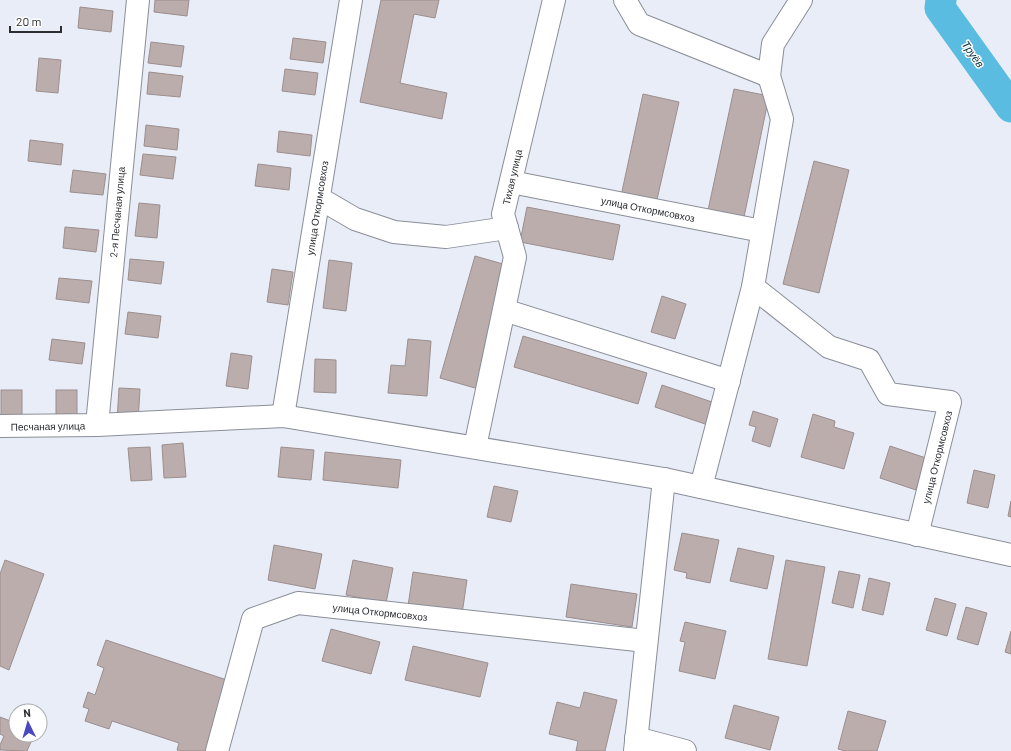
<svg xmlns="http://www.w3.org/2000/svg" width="1011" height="751" font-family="Barlow,sans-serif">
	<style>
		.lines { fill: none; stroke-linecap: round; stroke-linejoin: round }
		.river { stroke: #5abce1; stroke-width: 31 }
		.building { fill: #bbadac; stroke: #9b8e8e }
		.minor-casing { stroke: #8a8e98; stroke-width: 24 }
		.minor { stroke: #fff; stroke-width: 22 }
		.labels { text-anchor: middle; stroke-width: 3; stroke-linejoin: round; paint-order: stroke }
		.street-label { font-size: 10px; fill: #2b2d31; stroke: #fff }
		.water-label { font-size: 11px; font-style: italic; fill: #002e3d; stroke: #fff }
	</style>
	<rect width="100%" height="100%" fill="#e9edf8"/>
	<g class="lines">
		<polyline class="river" points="941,0 940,8 1011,107"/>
	</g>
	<g class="building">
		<polygon points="155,0 189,0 187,16 154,12"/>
		<polygon points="381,0 439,0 435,18 414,14 400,83 447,93 442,119 360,102"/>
		<polygon points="80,7 113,11 111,32 78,28"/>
		<polygon points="293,38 326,42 323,63 290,59"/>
		<polygon points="151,42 184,46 181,67 148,63"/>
		<polygon points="39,58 61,60 58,93 36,91"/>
		<polygon points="285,69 318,73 315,95 282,91"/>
		<polygon points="149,72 183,76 180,97 147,94"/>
		<polygon points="734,89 769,96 743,222 707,215"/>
		<polygon points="643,94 679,102 656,204 621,196"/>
		<polygon points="146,125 179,129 177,150 144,146"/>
		<polygon points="279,131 312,135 310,156 277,152"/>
		<polygon points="30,140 63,144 61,165 28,161"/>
		<polygon points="143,154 176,157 173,179 140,175"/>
		<polygon points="814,161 849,170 819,293 783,284"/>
		<polygon points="258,164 291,168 289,190 255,186"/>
		<polygon points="73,170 106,174 103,195 70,192"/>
		<polygon points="139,203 160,205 157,238 135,236"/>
		<polygon points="527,207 620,225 613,260 520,242"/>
		<polygon points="65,227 99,230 96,252 63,248"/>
		<polygon points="475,256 517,268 482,390 440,378"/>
		<polygon points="130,259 164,262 161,284 128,280"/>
		<polygon points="329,260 352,263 346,311 323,308"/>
		<polygon points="272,269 293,272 288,305 267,302"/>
		<polygon points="59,278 92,281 89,303 56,299"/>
		<polygon points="662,296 686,304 675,339 651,332"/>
		<polygon points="128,312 161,316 158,338 125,334"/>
		<polygon points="523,336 647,373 638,404 514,367"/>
		<polygon points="52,339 85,343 82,364 49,360"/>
		<polygon points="408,339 431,341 427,396 388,393 391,365 405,366"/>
		<polygon points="231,353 252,356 248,389 226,386"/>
		<polygon points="315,359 336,360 336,393 314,392"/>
		<polygon points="662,385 715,403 708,425 655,407"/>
		<polygon points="119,388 140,389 138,423 117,421"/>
		<rect x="1" y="390" width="21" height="33"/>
		<rect x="56" y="390" width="21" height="33"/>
		<polygon points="753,411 778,419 770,447 752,441 756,427 749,425"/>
		<polygon points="813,414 835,421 834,427 854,433 844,469 801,457"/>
		<polygon points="183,443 186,477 164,478 162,445"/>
		<polygon points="890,446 926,458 916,490 880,478"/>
		<polygon points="150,447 152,480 131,481 128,448"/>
		<polygon points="281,447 314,450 311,480 278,477"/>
		<polygon points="325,452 401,460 398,488 323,480"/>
		<polygon points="974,470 995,475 988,508 967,503"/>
		<polygon points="494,486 518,491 511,522 487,517"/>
		<polygon points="1011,501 1011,517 1008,516"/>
		<polygon points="682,533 719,540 710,583 686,578 687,573 674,570"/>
		<polygon points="274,545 322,554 315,589 268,580"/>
		<polygon points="738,548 774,556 767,589 730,581"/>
		<polygon points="5,560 44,574 9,670 0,666 0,574"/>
		<polygon points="353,560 393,568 386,603 346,595"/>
		<polygon points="786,560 825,567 807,666 768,659"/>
		<polygon points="839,571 860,575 853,608 832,603"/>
		<polygon points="413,572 467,580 462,614 408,606"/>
		<polygon points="869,578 890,583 883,615 862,610"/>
		<polygon points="571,584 637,594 632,627 566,617"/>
		<polygon points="935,598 956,604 947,636 926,630"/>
		<polygon points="966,607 987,613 978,645 957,639"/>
		<polygon points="685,622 726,631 715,679 679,671 685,642 680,641"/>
		<polygon points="331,629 380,642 371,674 322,661"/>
		<polygon points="1011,631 1011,654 1005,652"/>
		<polygon points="106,640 233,682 210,751 179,751 177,750 179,743 112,721 109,729 85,721 89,709 83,707 88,692 95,695 104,668 97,665"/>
		<polygon points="413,646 488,663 480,697 405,680"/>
		<polygon points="584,692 617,700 605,751 576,751 578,741 549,734 557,702 580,708"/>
		<polygon points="734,705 779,717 770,750 725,738"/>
		<polygon points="848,711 886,721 877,751 845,751 838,749"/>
		<polygon points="0,717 16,723 16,735 34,735 27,751 0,750 0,745 4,736 0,734"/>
	</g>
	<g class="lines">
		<g class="minor-casing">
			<g id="minor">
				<polyline points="625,0 639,24 769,76 773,44 801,0"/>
				<polyline points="511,182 762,231"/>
				<polyline points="319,198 355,219 394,232 446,237 507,228"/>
				<polyline points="753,287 829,347 869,360 888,394 950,402 917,535"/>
				<polyline points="504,310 729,381"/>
				<polyline points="283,416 351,0"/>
				<polyline points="97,425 138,0"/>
				<polyline points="0,426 97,425 283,416 664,479 1011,555"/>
				<polyline points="475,447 515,257 503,214 554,0"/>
				<polyline points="701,487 753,287 782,119 769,76"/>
				<polyline points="636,738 685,751"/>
				<polyline points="217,751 253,619 298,603 646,641"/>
				<polyline points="635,751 664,479"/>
			</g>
		</g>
		<use href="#minor" class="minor"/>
	</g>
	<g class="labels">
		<g class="street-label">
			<text transform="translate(512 177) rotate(-77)" y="4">Тихая улица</text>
			<text transform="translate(317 208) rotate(-81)" y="4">улица Откормсовхоз</text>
			<text transform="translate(648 209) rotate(11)" y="4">улица Откормсовхоз</text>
			<text transform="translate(117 212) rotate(-85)" y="4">2-я Песчаная улица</text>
			<text transform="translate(48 426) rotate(-1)" y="4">Песчаная улица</text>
			<text transform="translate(937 457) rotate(-76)" y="4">улица Откормсовхоз</text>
			<text transform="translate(380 612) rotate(6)" y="4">улица Откормсовхоз</text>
		</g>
		<g class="water-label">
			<text transform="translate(973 54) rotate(55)" y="4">Труёв</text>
		</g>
	</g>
	<g transform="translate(28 723) rotate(355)"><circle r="19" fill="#ffffff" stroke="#aaabad"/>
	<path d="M0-3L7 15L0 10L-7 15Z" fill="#4a49bf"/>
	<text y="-6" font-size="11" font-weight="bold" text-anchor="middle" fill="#2b2d31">N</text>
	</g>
	<path d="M10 26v6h51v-6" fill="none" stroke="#2b2d31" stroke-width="2"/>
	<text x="16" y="26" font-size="12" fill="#2b2d31" stroke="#ffffff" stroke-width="3" paint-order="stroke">20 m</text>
</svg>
